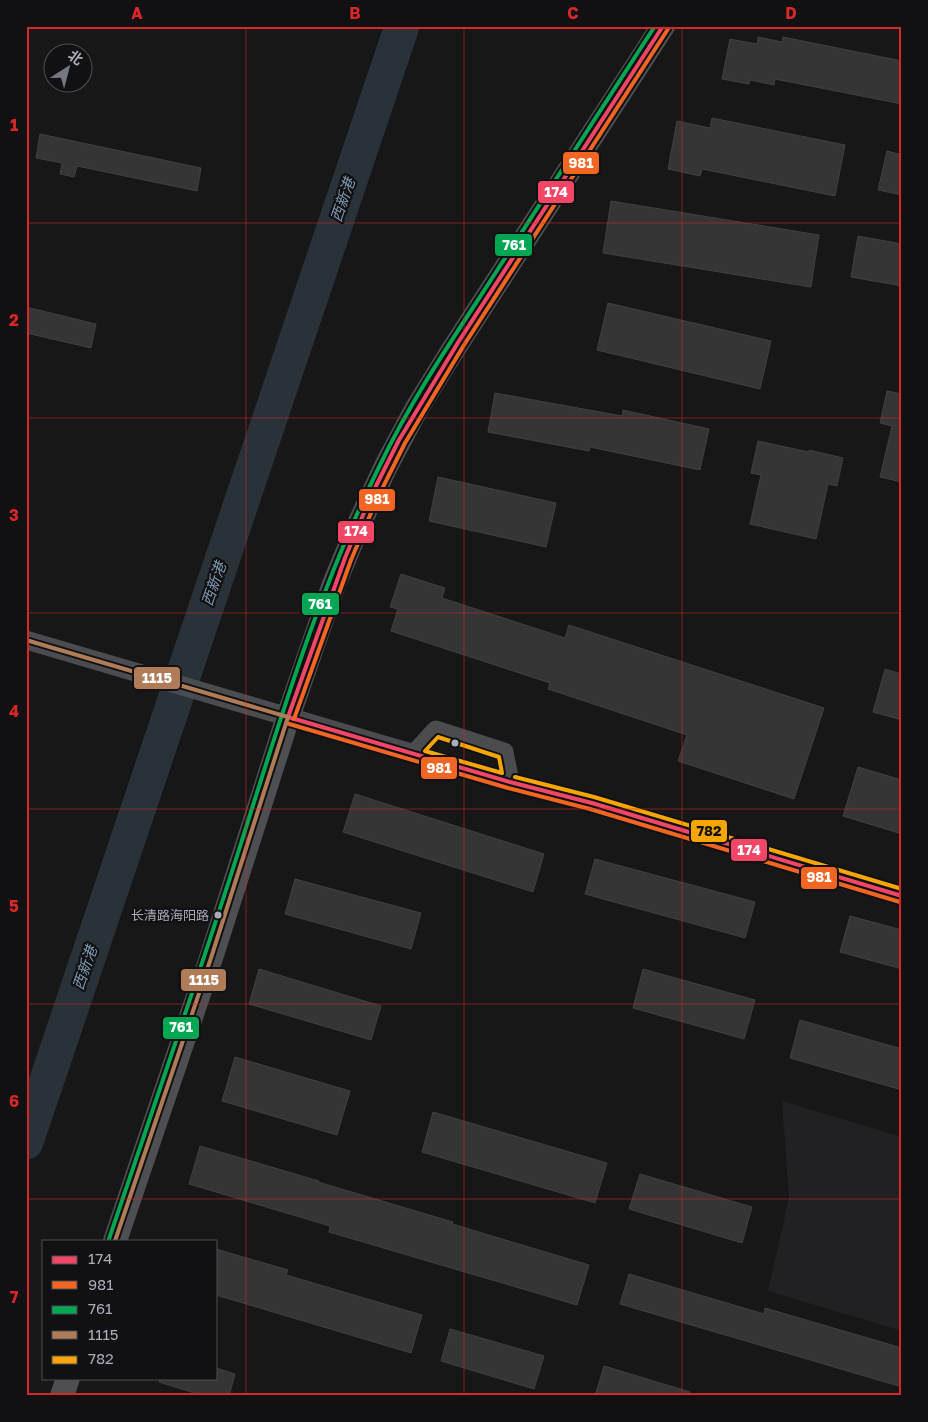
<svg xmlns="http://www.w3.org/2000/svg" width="928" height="1422" font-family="'Golos Text','Noto Sans SC',sans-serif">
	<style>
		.built { fill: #212123 }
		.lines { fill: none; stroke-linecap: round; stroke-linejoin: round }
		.river { stroke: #2a3239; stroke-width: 35 }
		.building { fill: #353536; stroke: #3f4043 }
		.minor { stroke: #4b4c50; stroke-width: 19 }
		.major { stroke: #4d4f52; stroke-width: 24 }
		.bus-1-casing { stroke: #111113; stroke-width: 8 }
		.bus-2-casing { stroke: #111113; stroke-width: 8 }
		.bus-3-casing { stroke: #111113; stroke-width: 8 }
		.bus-4-casing { stroke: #111113; stroke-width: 8 }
		.bus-5-casing { stroke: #111113; stroke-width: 8 }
		.bus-1 { stroke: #f34667; stroke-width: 4 }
		.bus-2 { stroke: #f26522; stroke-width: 4 }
		.bus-3 { stroke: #00a651; stroke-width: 4 }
		.bus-4 { stroke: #b07c57; stroke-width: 4 }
		.bus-5 { stroke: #f7a600; stroke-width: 4 }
		.grid { fill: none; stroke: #d62828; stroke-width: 1; stroke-opacity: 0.55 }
		.bus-dot { fill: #a8adb8; stroke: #111113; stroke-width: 2 }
		.labels { text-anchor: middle; stroke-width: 4.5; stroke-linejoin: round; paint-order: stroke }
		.bus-label { font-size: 13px; fill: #a8adb8; stroke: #111113; text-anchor: end }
		.water-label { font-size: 15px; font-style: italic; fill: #7f9bb3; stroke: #111113 }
		.line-badge { stroke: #111113; stroke-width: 2 }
		.badge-label { font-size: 14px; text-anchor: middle; font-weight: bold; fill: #fff }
		.pale-badge-label { font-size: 14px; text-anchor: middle; font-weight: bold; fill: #111 }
		.neatline { fill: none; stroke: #d62828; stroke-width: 2 }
		.grid-label { font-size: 16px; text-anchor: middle; font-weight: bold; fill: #d62828 }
	</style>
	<rect width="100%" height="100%" fill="#171717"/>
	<polygon class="built" points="782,1101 902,1137 902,1331 768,1291 789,1198"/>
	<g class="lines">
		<polyline class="river" points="26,1142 402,26"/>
	</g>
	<g class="building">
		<polygon points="758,37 782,42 783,37 902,61 902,104 775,79 774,85 750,80 749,84 722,79 730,39 757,44"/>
		<polygon points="712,118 845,145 835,196 702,169 700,176 668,169 677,121 710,128"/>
		<polygon points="40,134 201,168 197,191 77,166 74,177 60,174 62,163 36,158"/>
		<polygon points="887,151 902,155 902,195 878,190"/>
		<polygon points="611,201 819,235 811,287 603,253"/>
		<polygon points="858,236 902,244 902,286 851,277"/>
		<polygon points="608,303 771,341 760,389 597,350"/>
		<polygon points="26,307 96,324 91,348 26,333"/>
		<polygon points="887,391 902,394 902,482 880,477 892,426 880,423"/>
		<polygon points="495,393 622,416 623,410 709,429 700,470 590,447 589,451 488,432"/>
		<polygon points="758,441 809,452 809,450 843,458 837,486 828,484 816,539 750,524 761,475 751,473"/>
		<polygon points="438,477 556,503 546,547 429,521"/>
		<polygon points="401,574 445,588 442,598 565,638 569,625 824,708 794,799 678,761 687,735 548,689 550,683 391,631 398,609 390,607"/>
		<polygon points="885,669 902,674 902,720 873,712"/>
		<polygon points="858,767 902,780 902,834 843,816"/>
		<polygon points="355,794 544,854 533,892 343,832"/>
		<polygon points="595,859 755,902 745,938 585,894"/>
		<polygon points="295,879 421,913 411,949 285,914"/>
		<polygon points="850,916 902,930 902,969 840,952"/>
		<polygon points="259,969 381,1006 371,1040 249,1004"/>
		<polygon points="643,969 755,1000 744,1039 633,1008"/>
		<polygon points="800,1020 902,1049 902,1090 790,1058"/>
		<polygon points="235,1057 350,1091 337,1135 222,1101"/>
		<polygon points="433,1112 607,1163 595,1203 422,1152"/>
		<polygon points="200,1146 319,1181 318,1182 453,1222 452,1224 589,1265 577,1305 329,1232 330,1226 189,1184"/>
		<polygon points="640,1174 752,1207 742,1243 629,1209"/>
		<polygon points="216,1249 288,1270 286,1275 422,1315 411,1353 216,1295"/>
		<polygon points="629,1274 764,1314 765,1308 902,1348 902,1387 620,1304"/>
		<polygon points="450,1329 544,1356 534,1389 441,1361"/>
		<polygon points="604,1366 690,1392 690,1396 595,1396"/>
		<polygon points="216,1368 235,1374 229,1396 204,1396 159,1382 160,1378 216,1378"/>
	</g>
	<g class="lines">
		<g class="minor">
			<polyline points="26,640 510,782 592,803 902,896"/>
			<polyline points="414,754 436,730 504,752 510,782"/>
		</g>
		<g class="major">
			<polyline points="115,1241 211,958 288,717 334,584 359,524 386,466 417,408 451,353 663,26"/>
			<polyline points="62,1396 68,1378"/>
		</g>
		<g class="bus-1-casing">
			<g id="bus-1">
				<polyline points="288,717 345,558 371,496 399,440 459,341 663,26"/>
				<polyline points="288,717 510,782 592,803 902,896"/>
			</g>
		</g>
		<g class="bus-2-casing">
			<g id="bus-2">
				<polyline points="294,719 351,560 377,499 405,443 464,345 668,29"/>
				<polyline points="286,723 508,788 590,809 900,902"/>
			</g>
		</g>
		<g class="bus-3-casing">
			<path id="bus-3" d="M109 1239C152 1112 196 984 237 856 279 724 318 590 380 465 413 396 457 333 498 269 550 188 603 107 655 26"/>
		</g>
		<g class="bus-4-casing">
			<g id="bus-4">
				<polyline points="26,640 288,717"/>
				<polyline points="115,1241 211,958 288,717"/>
			</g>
		</g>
		<g class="bus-5-casing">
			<g id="bus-5">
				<polygon points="438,737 499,757 502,773 425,751"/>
				<polyline points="515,777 594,797 902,889"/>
			</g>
		</g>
		<use href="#bus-1" class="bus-1"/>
		<use href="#bus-2" class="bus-2"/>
		<use href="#bus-3" class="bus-3"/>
		<use href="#bus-4" class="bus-4"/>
		<use href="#bus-5" class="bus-5"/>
	</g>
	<path class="grid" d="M246 26V1396M464 26V1396M682 26V1396M26 223H902M26 418H902M26 613H902M26 809H902M26 1004H902M26 1199H902"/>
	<g class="bus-dot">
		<circle cx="455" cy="743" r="4.5"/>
		<circle cx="218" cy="915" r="4.5"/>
	</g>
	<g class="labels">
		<g class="bus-label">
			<text x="209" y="920">长清路海阳路</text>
		</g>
		<g class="water-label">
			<text transform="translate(343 200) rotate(-71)" y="5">西新港</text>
			<text transform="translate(214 584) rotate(-71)" y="5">西新港</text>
			<text transform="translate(85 968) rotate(-71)" y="5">西新港</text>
		</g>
	</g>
	<g class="line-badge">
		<rect x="562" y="151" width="38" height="24" rx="5" fill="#f26522"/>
		<rect x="537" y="180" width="38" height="24" rx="5" fill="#f34667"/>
		<rect x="494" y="233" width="39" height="24" rx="5" fill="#00a651"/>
		<rect x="358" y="488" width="38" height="24" rx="5" fill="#f26522"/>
		<rect x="337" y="520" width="38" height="24" rx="5" fill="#f34667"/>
		<rect x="301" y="592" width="39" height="24" rx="5" fill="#00a651"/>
		<rect x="133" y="666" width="48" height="24" rx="5" fill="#b07c57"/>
		<rect x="420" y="756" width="38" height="24" rx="5" fill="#f26522"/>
		<rect x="690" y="819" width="38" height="24" rx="5" fill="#f7a600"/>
		<rect x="730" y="838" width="38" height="24" rx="5" fill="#f34667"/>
		<rect x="800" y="866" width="38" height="24" rx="5" fill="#f26522"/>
		<rect x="180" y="968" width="47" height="24" rx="5" fill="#b07c57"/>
		<rect x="162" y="1016" width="38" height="24" rx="5" fill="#00a651"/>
	</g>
	<g class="badge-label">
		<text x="581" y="168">981</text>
		<text x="556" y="197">174</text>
		<text x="514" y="250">761</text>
		<text x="377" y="504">981</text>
		<text x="356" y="536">174</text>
		<text x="320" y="609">761</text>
		<text x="157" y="683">1115</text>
		<text x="439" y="773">981</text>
		<text x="749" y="855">174</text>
		<text x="819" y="882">981</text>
		<text x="204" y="985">1115</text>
		<text x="181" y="1032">761</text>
	</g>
	<g class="pale-badge-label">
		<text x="709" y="836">782</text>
	</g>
	<rect width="928" height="1422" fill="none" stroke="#111113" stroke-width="55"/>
	<rect x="42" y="1240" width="175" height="140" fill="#111113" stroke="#4d4f55"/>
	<rect x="52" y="1256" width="25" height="8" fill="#f34667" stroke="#4d4f55"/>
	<text x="88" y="1264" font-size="15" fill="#a8adb8">174</text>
	<rect x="52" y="1281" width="25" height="8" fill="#f26522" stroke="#4d4f55"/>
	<text x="88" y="1290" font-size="15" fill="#a8adb8">981</text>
	<rect x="52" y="1306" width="25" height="8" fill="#00a651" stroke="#4d4f55"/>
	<text x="88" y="1314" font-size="15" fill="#a8adb8">761</text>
	<rect x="52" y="1331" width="25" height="8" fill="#b07c57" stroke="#4d4f55"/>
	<text x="88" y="1340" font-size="15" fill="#a8adb8">1115</text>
	<rect x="52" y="1356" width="25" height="8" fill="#f7a600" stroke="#4d4f55"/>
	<text x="88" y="1364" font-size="15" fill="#a8adb8">782</text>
	<g transform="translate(68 68) rotate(36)"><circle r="24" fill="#111113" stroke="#4d4f55"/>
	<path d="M0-4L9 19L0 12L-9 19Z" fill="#757880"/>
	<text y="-8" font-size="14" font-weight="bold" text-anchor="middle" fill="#a8adb8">北</text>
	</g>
	<rect x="28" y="28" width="872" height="1366" class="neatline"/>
	<g class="grid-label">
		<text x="137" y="19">A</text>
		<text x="355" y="19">B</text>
		<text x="573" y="19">C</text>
		<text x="791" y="19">D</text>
		<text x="14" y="131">1</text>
		<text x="14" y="326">2</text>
		<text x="14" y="521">3</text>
		<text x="14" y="717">4</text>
		<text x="14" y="912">5</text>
		<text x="14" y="1107">6</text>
		<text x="14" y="1303">7</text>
	</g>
</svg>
